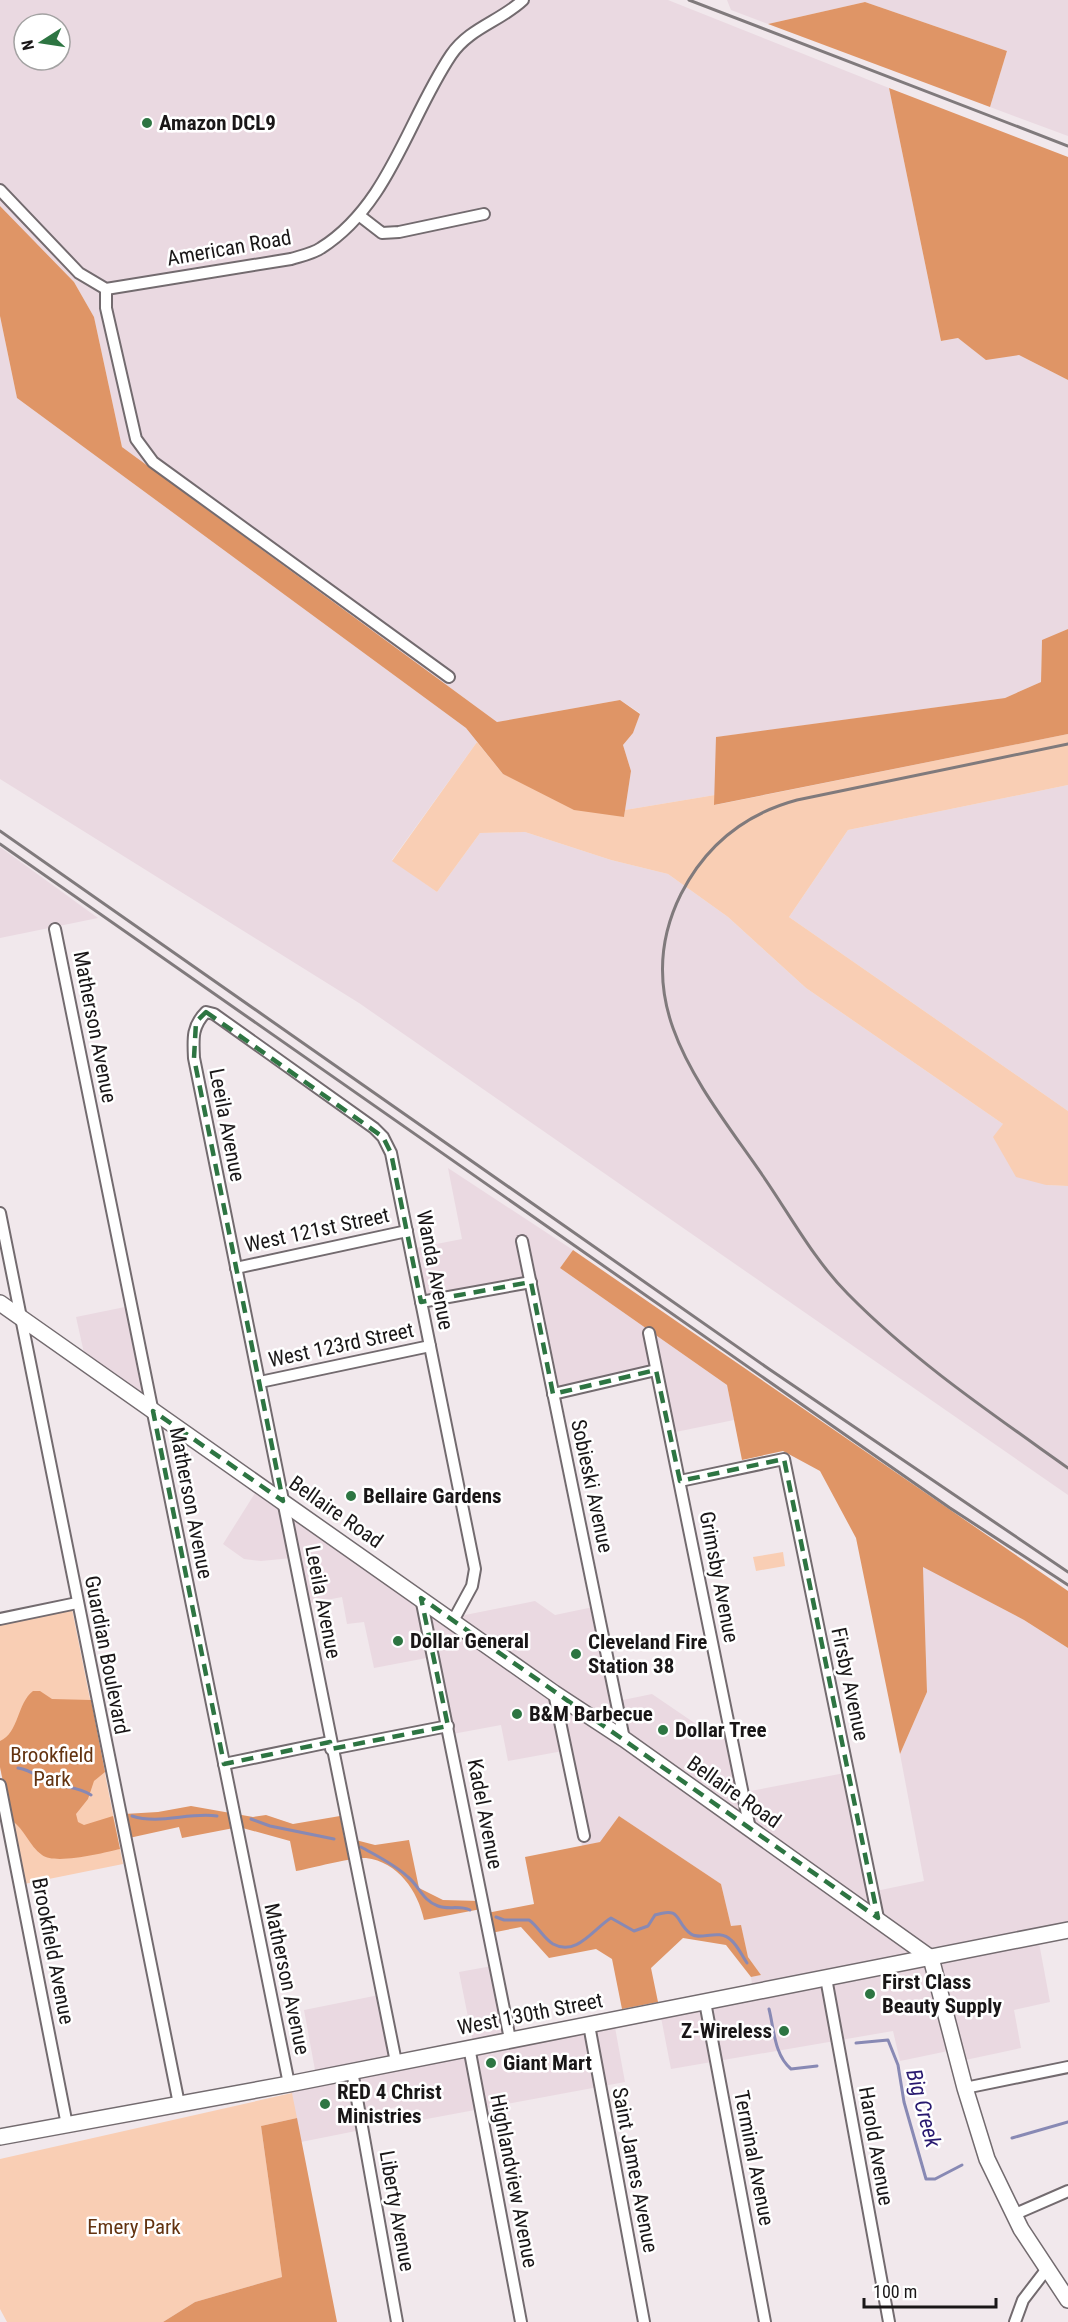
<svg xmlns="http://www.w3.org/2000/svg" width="1068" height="2322" font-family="'Roboto Condensed',sans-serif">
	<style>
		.built { fill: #ead9e1; fill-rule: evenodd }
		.green { fill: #f9ceb4 }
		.forest { fill: #df9566 }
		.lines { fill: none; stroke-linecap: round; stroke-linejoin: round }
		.stream { stroke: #8889b4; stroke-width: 3 }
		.street-casing { stroke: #736b6f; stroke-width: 14 }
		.secondary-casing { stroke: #736b6f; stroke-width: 18 }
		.street { stroke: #fff; stroke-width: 10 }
		.secondary { stroke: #fff; stroke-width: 15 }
		.rail { stroke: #807a7c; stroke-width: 3 }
		.marked { fill: none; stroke: #2d7542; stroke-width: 4.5; stroke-dasharray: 12 8; stroke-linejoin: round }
		.poi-dot { fill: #2d7542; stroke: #fff; stroke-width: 2 }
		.labels { text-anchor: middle; stroke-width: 5; stroke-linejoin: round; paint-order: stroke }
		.poi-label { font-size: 21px; font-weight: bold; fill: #191617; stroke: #fff; text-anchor: start }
		.street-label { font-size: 21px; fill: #191617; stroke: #fff }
		.park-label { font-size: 21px; fill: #633310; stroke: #fff }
		.water-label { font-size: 22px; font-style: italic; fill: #28196f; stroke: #fff }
	</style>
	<rect width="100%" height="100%" fill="#f1e8ec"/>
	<g class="built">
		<path d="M0 0H668L889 88 941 341 958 338 986 359 1019 355 1068 380V629L1042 641 1041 682 1005 698 717 737 715 795 625 810 631 771 623 745 633 733 640 713 620 700 497 722 122 447 94 317 74 282 0 206ZM24 24H60V60H24Z"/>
		<polygon points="727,0 1068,0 1068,136 990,107 1007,51 865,2 768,24 731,10"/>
		<polygon points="0,316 17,398 466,728 477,742 392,860 437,892 480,833 525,832 611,860 668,874 728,917 806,988 1003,1124 1046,1185 1068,1186 1068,1495 359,1003 0,779"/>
		<polygon points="1068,785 1068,1111 789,917 848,830"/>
		<polygon points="0,847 98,918 0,938"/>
		<polygon points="448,1168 573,1250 560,1268 727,1385 734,1420 666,1434 653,1368 550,1392 528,1285 428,1305 416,1248 462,1239"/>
		<polygon points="125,1307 142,1394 84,1353 76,1317"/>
		<polygon points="262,1482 458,1620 460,1616 535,1601 555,1615 598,1606 618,1701 652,1694 718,1739 734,1737 745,1792 850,1772 876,1891 924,1881 900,1754 927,1692 923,1566 1024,1620 1068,1648 1068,1925 1037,1932 1050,2002 1014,2010 1021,2048 956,2062 953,2050 900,2061 893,2031 671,2069 658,2002 752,1984 751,1977 761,1975 748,1957 741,1926 731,1927 721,1884 619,1816 601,1842 582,1846 563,1751 508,1761 501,1725 447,1735 432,1657 374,1668 364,1622 347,1624 342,1597 301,1605 292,1558 261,1561 244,1559 223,1544"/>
		<polygon points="492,1966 508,2042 614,2022 625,2082 405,2123 401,2106 363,2114 366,2129 301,2142 290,2087 317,2081 304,2010 384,1994 398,2057 473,2042 459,1972"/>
	</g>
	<g class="green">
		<polygon points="1068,734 1068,785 848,830 789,917 1068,1111 1068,1186 1046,1185 1016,1177 993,1137 1003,1124 806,988 728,917 668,874 611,860 525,832 480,833 437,892 392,861 477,742 503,774 624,817 625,810 715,795 715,805"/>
		<polygon points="783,1552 785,1566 756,1571 753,1557"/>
		<polygon points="72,1609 123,1864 24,1884 0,1767 0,1623"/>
		<polygon points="292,2093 297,2118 261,2126 282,2277 195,2302 163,2322 7,2322 0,2309 0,2159"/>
	</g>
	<g class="forest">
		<polygon points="865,2 1007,51 990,107 768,24"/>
		<polygon points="889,88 1068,157 1068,380 1019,355 986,360 958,338 941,341"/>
		<polygon points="0,206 74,282 94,317 122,447 497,722 620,700 640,714 633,733 623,745 631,771 624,817 574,810 503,774 466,728 17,398 0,316"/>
		<polygon points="1068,629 1068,734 714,805 716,737 1005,698 1041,682 1042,640"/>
		<polygon points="573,1250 1068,1591 1068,1648 1024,1620 923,1567 927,1692 900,1754 856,1538 820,1471 783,1451 742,1460 727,1385 560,1268"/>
		<path d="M33 1691H40L52 1699 91 1700 105 1772 94 1781 88 1799 76 1814 78 1822 84 1825 113 1816 120 1849C103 1853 55 1865 42 1855 29 1846 25 1829 11 1820L0 1767V1741C19 1733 17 1703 33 1691Z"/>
		<path d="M191 1806 253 1817 266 1815 293 1824 340 1816 344 1837 375 1845 409 1840 419 1888 443 1900 480 1901 481 1909 424 1920C418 1891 398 1862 366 1858 351 1857 313 1868 296 1871L290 1841 239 1827 182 1838 179 1827 129 1838 124 1814 158 1812Z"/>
		<polygon points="619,1816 721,1884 731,1926 741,1925 748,1957 761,1975 751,1977 726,1945 683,1938 651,1968 658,2002 622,2009 612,1959 596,1949 549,1958 521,1927 491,1933 487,1913 534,1904 525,1857 600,1842"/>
		<polygon points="297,2118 337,2322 163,2322 195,2302 282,2277 261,2126"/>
	</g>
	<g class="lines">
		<g class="stream">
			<path d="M18 1768C31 1770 38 1777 49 1782 63 1788 78 1786 91 1795"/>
			<path d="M132 1816C160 1825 188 1812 217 1816"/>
			<polyline points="251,1819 270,1826 334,1839"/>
			<path d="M361 1847C377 1856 394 1864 408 1877 419 1886 423 1901 438 1906 448 1910 459 1905 470 1910"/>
			<path d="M496 1917 504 1920H529C538 1926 543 1938 553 1944 577 1957 594 1928 611 1918L634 1931 648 1926 655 1915C683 1906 674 1922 691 1934 700 1941 719 1928 731 1940 738 1946 742 1956 747 1963"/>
			<path d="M769 2009C774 2028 774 2055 791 2069L817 2066"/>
			<polyline points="856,2043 888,2040 898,2065 904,2102 926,2179 935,2179 962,2165"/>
			<polyline points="1012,2138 1068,2122"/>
		</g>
		<g class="street-casing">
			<g id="street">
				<path d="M0 190 79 273 106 289 291 259C300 256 312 254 321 248 389 205 408 119 451 55 469 28 501 21 523 0"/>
				<polyline points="360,216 382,233 399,232 484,214"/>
				<polyline points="106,289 106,308 136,439 153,462 449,677"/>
				<polyline points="55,929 289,2084"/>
				<polyline points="0,1213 179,2104"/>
				<polyline points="522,1241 624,1739"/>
				<polyline points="236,1268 407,1231"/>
				<polyline points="421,1302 531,1282"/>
				<polyline points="649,1333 750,1829"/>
				<polyline points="260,1382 430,1346"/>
				<polyline points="553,1394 656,1370"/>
				<polyline points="680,1481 784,1459 878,1918"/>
				<polyline points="421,1598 510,2039"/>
				<polyline points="0,1619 77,1603"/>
				<polyline points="554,1693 584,1836"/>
				<polyline points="331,1749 448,1726"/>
				<polyline points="224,1764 330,1742"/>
				<polyline points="0,1785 67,2125"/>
				<polyline points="826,1978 889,2322"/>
				<polyline points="705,2002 765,2322"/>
				<polyline points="589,2025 644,2322"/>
				<polyline points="469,2047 521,2322"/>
				<path d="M396 2062 194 1058C193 1038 192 1026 206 1012L214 1014 374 1128 383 1137 391 1153 475 1569 472 1586 453 1621"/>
				<polyline points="352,2071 397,2322"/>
				<polyline points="965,2088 1068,2067"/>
				<polyline points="1013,2215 1068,2191"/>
				<polyline points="1015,2322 1023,2300 1046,2270"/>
			</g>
		</g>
		<g class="secondary-casing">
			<g id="secondary">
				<polyline points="0,1303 554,1693 624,1739 931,1958 965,2088 987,2159 1021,2229 1068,2300"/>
				<polyline points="0,2137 289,2084 1068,1930"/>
			</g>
		</g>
		<use href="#street" class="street"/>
		<use href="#secondary" class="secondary"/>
		<g class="rail">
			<polyline points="689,0 1068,146"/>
			<path d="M1068 744 797 800C745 814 706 845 681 894 626 1004 704 1090 763 1176 790 1215 814 1260 848 1294 914 1361 991 1413 1068 1468"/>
			<polyline points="0,831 769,1369 1068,1572"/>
			<polyline points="0,844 950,1508 1068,1585"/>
		</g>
	</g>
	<path class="marked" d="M206 1012 383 1137 391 1153 421 1302 531 1282 553 1394 656 1370 680 1481 784 1459 878 1918 421 1598 448 1726 331 1749 330 1742 224 1764 153 1411 283 1501 194 1058 196 1022Z"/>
	<g class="poi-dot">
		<circle cx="147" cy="123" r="6"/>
		<circle cx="351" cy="1496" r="6"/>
		<circle cx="398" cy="1641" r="6"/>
		<circle cx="576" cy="1654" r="6"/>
		<circle cx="517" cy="1714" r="6"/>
		<circle cx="663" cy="1730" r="6"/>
		<circle cx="870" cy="1994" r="6"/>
		<circle cx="784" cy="2031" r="6"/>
		<circle cx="491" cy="2063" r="6"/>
		<circle cx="325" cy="2104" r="6"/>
	</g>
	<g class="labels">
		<g class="poi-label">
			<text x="159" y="130">Amazon DCL9</text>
			<text x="363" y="1503">Bellaire Gardens</text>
			<text x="410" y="1648">Dollar General</text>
			<text x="588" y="1649">Cleveland Fire<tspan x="588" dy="24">Station 38</tspan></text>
			<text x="529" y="1721">B&amp;M Barbecue</text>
			<text x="675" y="1737">Dollar Tree</text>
			<text x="882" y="1989">First Class<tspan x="882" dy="24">Beauty Supply</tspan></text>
			<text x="772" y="2038" text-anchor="end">Z-Wireless</text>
			<text x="503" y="2070">Giant Mart</text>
			<text x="337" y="2099">RED 4 Christ<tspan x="337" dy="24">Ministries</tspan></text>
		</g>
		<g class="street-label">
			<text transform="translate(229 248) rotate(-10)" y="7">American Road</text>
			<text transform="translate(95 1027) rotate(79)" y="7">Matherson Avenue</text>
			<text transform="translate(227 1125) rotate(79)" y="7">Leeila Avenue</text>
			<text transform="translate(317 1230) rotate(-12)" y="7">West 121st Street</text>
			<text transform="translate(435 1270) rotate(79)" y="7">Wanda Avenue</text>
			<text transform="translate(341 1345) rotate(-12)" y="7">West 123rd Street</text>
			<text transform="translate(592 1486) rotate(78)" y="7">Sobieski Avenue</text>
			<text transform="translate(191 1503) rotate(79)" y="7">Matherson Avenue</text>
			<text transform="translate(336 1512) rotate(35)" y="7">Bellaire Road</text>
			<text transform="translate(719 1577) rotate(79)" y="7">Grimsby Avenue</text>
			<text transform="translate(323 1602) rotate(79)" y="7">Leeila Avenue</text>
			<text transform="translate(107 1655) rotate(79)" y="7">Guardian Boulevard</text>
			<text transform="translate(850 1684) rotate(78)" y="7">Firsby Avenue</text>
			<text transform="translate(734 1792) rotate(35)" y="7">Bellaire Road</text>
			<text transform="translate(485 1814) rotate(79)" y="7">Kadel Avenue</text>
			<text transform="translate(53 1951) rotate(79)" y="7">Brookfield Avenue</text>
			<text transform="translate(287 1979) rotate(78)" y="7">Matherson Avenue</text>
			<text transform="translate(530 2014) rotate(-11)" y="7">West 130th Street</text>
			<text transform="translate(876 2146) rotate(80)" y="7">Harold Avenue</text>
			<text transform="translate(754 2158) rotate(79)" y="7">Terminal Avenue</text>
			<text transform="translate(635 2170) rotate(79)" y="7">Saint James Avenue</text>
			<text transform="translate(514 2181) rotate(79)" y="7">Highlandview Avenue</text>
			<text transform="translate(397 2211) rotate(80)" y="7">Liberty Avenue</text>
		</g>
		<g class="park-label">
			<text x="52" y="1762">Brookfield<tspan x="52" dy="24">Park</tspan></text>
			<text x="134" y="2234">Emery Park</text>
		</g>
		<g class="water-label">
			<text transform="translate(924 2108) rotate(75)" y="8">Big Creek</text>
		</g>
	</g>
	<g transform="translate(42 42) rotate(258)"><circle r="28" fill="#ffffff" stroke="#a3a2a2" stroke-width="1.5"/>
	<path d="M0-4.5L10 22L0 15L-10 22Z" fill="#2d7542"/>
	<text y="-9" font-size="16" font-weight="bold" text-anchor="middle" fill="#191617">N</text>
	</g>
	<path d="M864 2298v9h132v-9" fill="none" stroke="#191617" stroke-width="3"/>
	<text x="873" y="2298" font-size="18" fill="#191617" stroke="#ffffff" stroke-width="4.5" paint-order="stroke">100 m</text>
</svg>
